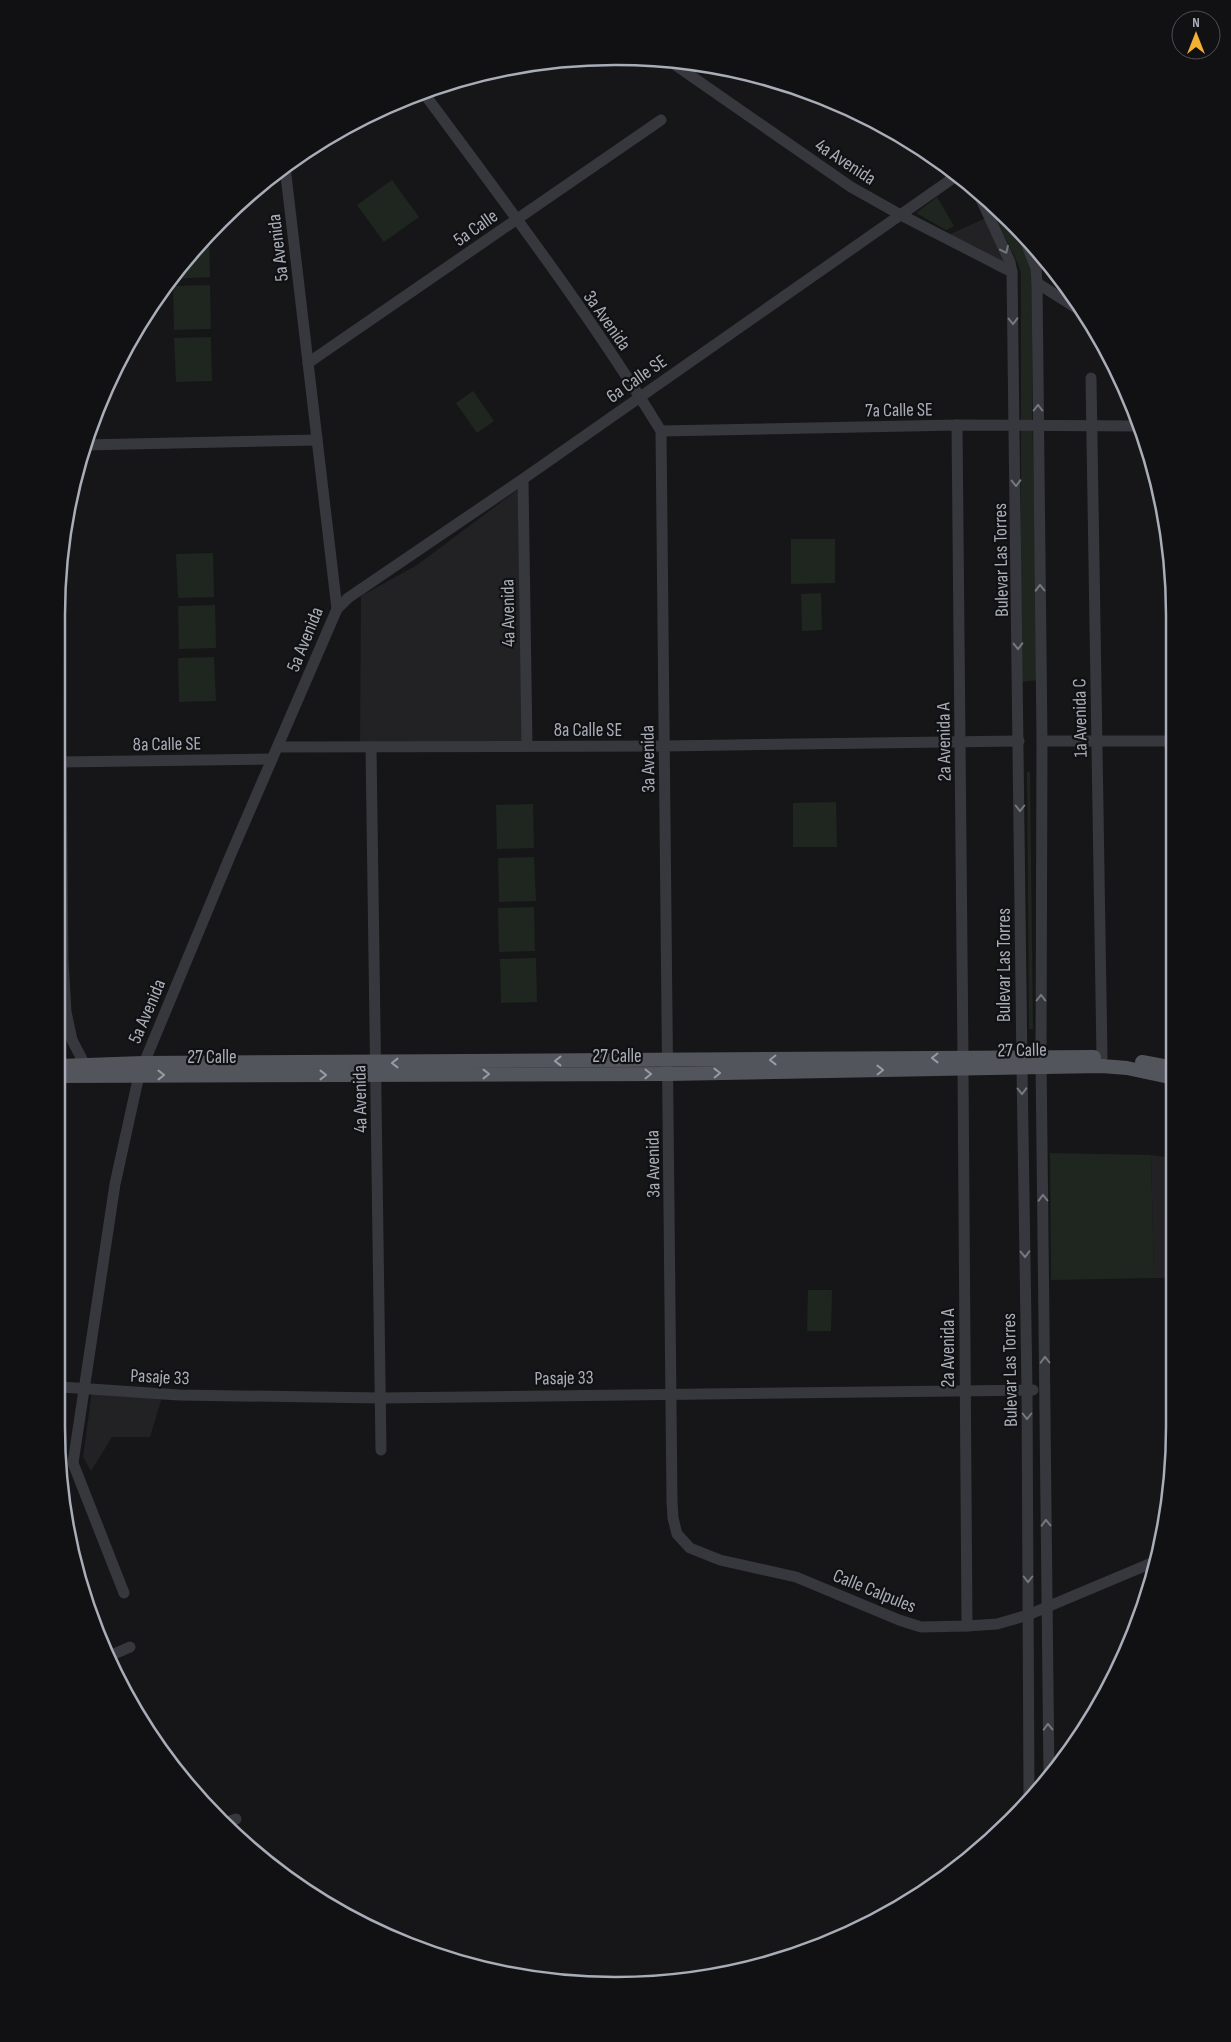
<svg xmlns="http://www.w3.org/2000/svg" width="1231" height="2042" font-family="'Sofia Sans Condensed',sans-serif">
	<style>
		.built { fill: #222225 }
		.green { fill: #1e261f }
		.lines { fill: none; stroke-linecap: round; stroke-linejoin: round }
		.minor { stroke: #37383d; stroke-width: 11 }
		.major { stroke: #53555c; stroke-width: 14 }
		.oneway { stroke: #757881 }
		.oneway2 { stroke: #979ba6 }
		.labels { text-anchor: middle; stroke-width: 4.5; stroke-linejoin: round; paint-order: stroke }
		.street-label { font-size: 19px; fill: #a8adb8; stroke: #111113 }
		.rim { fill: none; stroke: #a8adb8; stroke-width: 2.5 }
	</style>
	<rect width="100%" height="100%" fill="#161618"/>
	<g class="built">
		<polygon points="986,218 1006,261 1002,265 948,235"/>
		<polygon points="520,488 523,741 360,742 361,596 417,565"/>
		<polygon points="1151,1155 1174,1158 1174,1278 1154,1278"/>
		<polygon points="92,1391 162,1397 150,1437 112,1437 91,1471 83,1457"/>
	</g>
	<g class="green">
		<polygon points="392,180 419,217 384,242 357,205"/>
		<polygon points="937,197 954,226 946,230 916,213"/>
		<polygon points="990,206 1018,231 1032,267 1032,407 1038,680 1021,682 1021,273 1018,264"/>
		<polygon points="209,234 210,277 174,279 174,277"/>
		<polygon points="210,285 211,329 174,330 173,286"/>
		<polygon points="211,337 212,381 176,382 174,338"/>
		<polygon points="473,391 494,421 477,433 456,403"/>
		<polygon points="791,539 835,539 835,583 791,584"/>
		<polygon points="213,553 214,597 178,598 176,554"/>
		<polygon points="821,593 822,630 802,631 801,594"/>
		<polygon points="215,605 216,648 179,649 178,606"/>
		<polygon points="214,657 216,701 179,702 178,658"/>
		<polygon points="1027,772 1030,772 1033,1029 1029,1029"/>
		<polygon points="836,802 837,847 793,847 793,803"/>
		<polygon points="533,804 534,848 497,849 496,805"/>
		<polygon points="534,857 536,901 499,902 498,858"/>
		<polygon points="534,907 535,951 499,952 498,908"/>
		<polygon points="536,958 537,1002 501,1003 500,959"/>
		<polygon points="1050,1153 1151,1155 1154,1278 1051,1280"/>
		<polygon points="808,1290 832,1290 831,1331 807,1331"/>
	</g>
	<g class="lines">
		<g class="minor">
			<polyline points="671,62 851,187 899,214 1012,272"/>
			<path d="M423 92C505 203 589 313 661 431L672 1501 673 1518 677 1534 690 1548 720 1560 796 1577 899 1620 921 1627 967 1626 997 1624 1028 1615 1154 1562"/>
			<polyline points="980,197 1010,262 1012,272 1022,1068 1027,1390 1029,1799"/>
			<polyline points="1023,235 1036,268 1037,283 1042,741 1041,1057 1049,1776"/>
			<polyline points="1037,283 1083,312"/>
			<polyline points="308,363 661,120"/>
			<polyline points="1091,378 1102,1057"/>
			<polyline points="957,425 963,1058"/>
			<polyline points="661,431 957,425 1137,426"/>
			<polyline points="84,445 317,440"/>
			<polyline points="523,479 527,746"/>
			<polyline points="337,609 348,598 523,479 956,176"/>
			<polyline points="58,686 61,762 63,961 66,1012 72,1040 85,1065"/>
			<polyline points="1042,741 1174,741"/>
			<polyline points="278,747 664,746 1019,741"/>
			<polyline points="371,747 381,1450"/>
			<polyline points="61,762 272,759"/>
			<polyline points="963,1069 967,1626"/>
			<polyline points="61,1387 179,1395 381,1398 1033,1390"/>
			<polyline points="124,1593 73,1463 115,1184 139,1075 231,854 337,609 285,167"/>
			<polyline points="107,1657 130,1647"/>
			<polyline points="227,1822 236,1819"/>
		</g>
		<g class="major">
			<polyline points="1142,1062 1174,1068"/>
			<polyline points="59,1066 143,1063 1094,1057"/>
			<polyline points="59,1076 668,1074 1102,1066 1127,1068 1174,1078"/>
		</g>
	</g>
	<defs><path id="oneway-chevron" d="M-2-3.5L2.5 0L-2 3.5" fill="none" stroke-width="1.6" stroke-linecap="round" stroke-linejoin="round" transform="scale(1.25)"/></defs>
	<g class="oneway">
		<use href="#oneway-chevron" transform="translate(1005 250) rotate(65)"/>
		<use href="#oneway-chevron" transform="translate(1013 321) rotate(89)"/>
		<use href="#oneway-chevron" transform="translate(1038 408) rotate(-90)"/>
		<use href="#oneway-chevron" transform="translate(1016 483) rotate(89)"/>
		<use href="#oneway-chevron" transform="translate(1040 588) rotate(-91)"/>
		<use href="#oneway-chevron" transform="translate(1018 646) rotate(89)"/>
		<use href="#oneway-chevron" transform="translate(1020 808) rotate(90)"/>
		<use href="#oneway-chevron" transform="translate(1041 998) rotate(-90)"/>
		<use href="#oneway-chevron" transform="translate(1022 1091) rotate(89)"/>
		<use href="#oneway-chevron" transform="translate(1043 1198) rotate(-91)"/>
		<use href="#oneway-chevron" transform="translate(1025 1254) rotate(89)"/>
		<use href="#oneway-chevron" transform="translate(1045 1360) rotate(-91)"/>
		<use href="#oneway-chevron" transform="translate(1027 1416) rotate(90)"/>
		<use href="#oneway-chevron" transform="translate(1046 1523) rotate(-91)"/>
		<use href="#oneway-chevron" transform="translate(1028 1579) rotate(90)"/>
		<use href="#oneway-chevron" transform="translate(1048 1727) rotate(-91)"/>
	</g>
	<g class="oneway2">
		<use href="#oneway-chevron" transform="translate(935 1058) rotate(179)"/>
		<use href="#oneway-chevron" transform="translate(773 1060) rotate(179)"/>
		<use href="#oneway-chevron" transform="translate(558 1061) rotate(180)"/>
		<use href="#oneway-chevron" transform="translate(395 1063) rotate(180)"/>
		<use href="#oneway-chevron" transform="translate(880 1070) rotate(-1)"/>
		<use href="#oneway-chevron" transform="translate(717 1073) rotate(-1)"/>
		<use href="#oneway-chevron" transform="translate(486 1074)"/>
		<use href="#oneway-chevron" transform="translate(648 1074)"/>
		<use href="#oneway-chevron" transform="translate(161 1075)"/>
		<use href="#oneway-chevron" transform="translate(323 1075)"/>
	</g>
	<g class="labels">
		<g class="street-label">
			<text transform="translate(846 161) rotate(33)" y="7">4a Avenida</text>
			<text transform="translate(475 227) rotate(-35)" y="7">5a Calle</text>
			<text transform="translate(277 248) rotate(-97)" y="7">5a Avenida</text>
			<text transform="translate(608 320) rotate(55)" y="7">3a Avenida</text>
			<text transform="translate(636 378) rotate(-35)" y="7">6a Calle SE</text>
			<text transform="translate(899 409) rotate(-1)" y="7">7a Calle SE</text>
			<text transform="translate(1000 560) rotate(-91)" y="7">Bulevar Las Torres</text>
			<text transform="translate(507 613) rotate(-91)" y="7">4a Avenida</text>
			<text transform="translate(304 639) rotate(-68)" y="7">5a Avenida</text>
			<text transform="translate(1079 718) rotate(-91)" y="7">1a Avenida C</text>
			<text x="588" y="736">8a Calle SE</text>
			<text transform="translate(943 742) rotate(-91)" y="7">2a Avenida A</text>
			<text transform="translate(167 743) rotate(-1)" y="7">8a Calle SE</text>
			<text transform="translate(647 759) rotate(-91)" y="7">3a Avenida</text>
			<text transform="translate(1003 965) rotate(-90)" y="7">Bulevar Las Torres</text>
			<text transform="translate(146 1011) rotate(-67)" y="7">5a Avenida</text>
			<text transform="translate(1022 1049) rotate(-1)" y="7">27 Calle</text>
			<text x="617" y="1062">27 Calle</text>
			<text x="212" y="1063">27 Calle</text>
			<text transform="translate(359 1099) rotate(-91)" y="7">4a Avenida</text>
			<text transform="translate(652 1164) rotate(-91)" y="7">3a Avenida</text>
			<text transform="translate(947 1348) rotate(-90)" y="7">2a Avenida A</text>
			<text transform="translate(1009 1370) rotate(-91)" y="7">Bulevar Las Torres</text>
			<text transform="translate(160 1376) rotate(3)" y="7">Pasaje 33</text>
			<text transform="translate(564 1377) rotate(-1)" y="7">Pasaje 33</text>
			<text transform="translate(875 1590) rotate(22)" y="7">Calle Calpules</text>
		</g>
	</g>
	<path d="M0 0H1231V2042H0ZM615 65H616A550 550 0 0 1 1166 615V1427A550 550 0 0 1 616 1977H615A550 550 0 0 1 65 1427V615A550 550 0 0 1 615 65Z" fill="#111113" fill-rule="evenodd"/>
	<path class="rim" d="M615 65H616A550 550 0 0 1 1166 615V1427A550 550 0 0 1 616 1977H615A550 550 0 0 1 65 1427V615A550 550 0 0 1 615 65Z"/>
	<g transform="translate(1196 35)"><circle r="24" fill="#111113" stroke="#4d4f55"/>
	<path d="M0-4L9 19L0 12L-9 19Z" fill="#f2b134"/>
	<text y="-8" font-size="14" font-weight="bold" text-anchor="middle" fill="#a8adb8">N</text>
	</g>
</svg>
